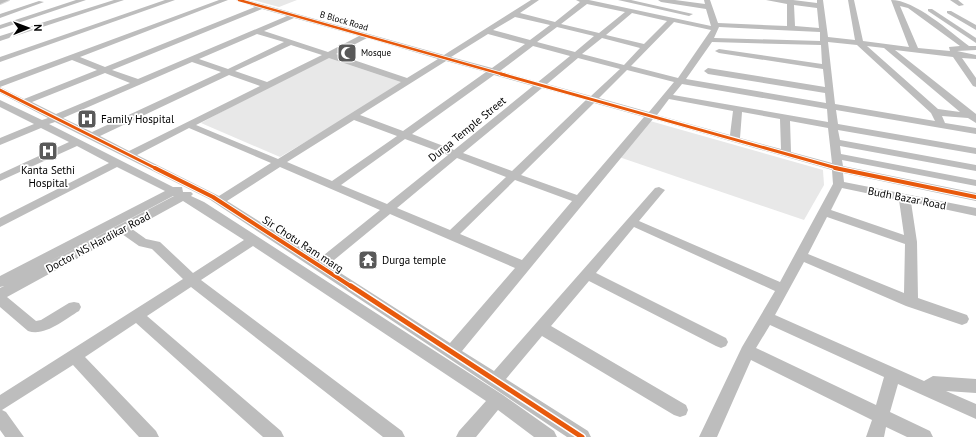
<svg xmlns="http://www.w3.org/2000/svg" width="976" height="437" font-family="'PT Sans',sans-serif">
	<style>
		.green { fill: #e8e8e8 }
		.lines { fill: none; stroke-linecap: round; stroke-linejoin: round }
		.major-casing { stroke: #dbdbdb; stroke-width: 2 }
		.minor { fill: #bdbdbd; fill-rule: evenodd }
		.major { fill: #bdbdbd; fill-rule: evenodd }
		.cycleway-far3-casing { stroke: #fff; stroke-width: 4 }
		.cycleway-far2-casing { stroke: #fff; stroke-width: 5 }
		.cycleway-far1-casing { stroke: #fff; stroke-width: 6 }
		.cycleway-casing { stroke: #fff; stroke-width: 8 }
		.cycleway-far3 { stroke: #e8590c; stroke-width: 2.5 }
		.cycleway-far2 { stroke: #e8590c; stroke-width: 3 }
		.cycleway-far1 { stroke: #e8590c; stroke-width: 4 }
		.cycleway { stroke: #e8590c; stroke-width: 5 }
		.labels { text-anchor: middle; stroke-width: 3.5; stroke-linejoin: round; paint-order: stroke }
		.far-street-label { font-size: 9px; fill: #000; stroke: #fff }
		.far-poi-label { font-size: 9px; fill: #000; stroke: #fff; text-anchor: start }
		.poi-label { font-size: 11px; fill: #000; stroke: #fff; text-anchor: start }
		.street-label { font-size: 11px; fill: #000; stroke: #fff }
	</style>
	<rect width="100%" height="100%" fill="#fff"/>
	<g class="green">
		<polygon points="253,0 297,0 279,7"/>
		<polygon points="329,54 408,81 280,157 201,123"/>
		<polygon points="650,121 823,170 824,185 804,220 619,157"/>
	</g>
	<g class="lines">
		<g class="major-casing">
			<polygon id="major" points="0,0 9,0 0,4"/>
		</g>
		<g class="minor">
			<polygon points="76,0 86,0 0,29 0,25"/>
			<polygon points="114,0 124,0 0,41 0,36"/>
			<polygon points="165,0 175,0 0,62 0,57"/>
			<path d="M219 0H228L80 57 105 67 255 7 236 0H247L265 5 444 55 531 0H539L520 13 555 22 580 2 576 0H589L711 26 706 9 661 2 658 0H675L705 4 704 0H710L718 23 787 26V4L766 0H793L817 3V0H823L828 37 855 40 848 0H854L863 41 909 47 891 0C915 0 949 31 969 46H976V50L957 51 976 55V59L962 58 976 78V87L973 86 953 57 895 50 976 114V123L968 118 942 116 945 123 976 128V134L836 110 838 124 976 148V154L838 130 840 140 976 165V171L840 146 841 154 976 180V186L842 160 843 166 976 193V201L843 173 844 182 976 208V216L911 202 917 242 918 298 967 315 969 319 967 323 962 325 906 306 804 262 775 315 924 381 933 376 976 379V393L946 391 976 404V419L898 384 890 412 930 431 933 437H907L886 427 884 437H866L872 420 751 360 717 437H699L742 347 775 291 634 227 596 273 726 338 728 342 726 346 721 348 716 346 589 281 551 326 686 405 688 410 686 415 680 417 674 415 542 336 506 379 588 431 591 437H567L209 199 55 122 49 124 173 187H182L183 192H191L193 194 191 196 204 202 503 395 554 431 557 437H534L498 410 476 437H456L459 431 486 401 253 246 201 280 402 431 405 437H383L191 287 147 316 281 431 284 437H263L136 323 85 357 156 431 159 437H139L73 365 2 410 6 412 24 437H5L0 430V395L183 279 152 249 139 246 122 234 7 297 36 321 41 320 69 303 74 302 79 303 81 307 79 311C65 319 45 337 28 331L0 307V288L4 286 0 287V276L165 191 117 167 0 227V218L109 163 77 146 0 181V174L69 142 41 128 0 145V138L34 124 0 107V100L42 120 48 118 0 93V87L24 99 97 70 72 60 0 87V81ZM587 4 625 12 599 33 561 24ZM794 5 817 8 819 28 795 26ZM900 6 908 8 960 46 949 47 950 51 918 48ZM262 9 287 16 138 79 112 70ZM632 13 667 21 644 44 606 35ZM515 17 550 25 530 40 493 30ZM294 18 359 36 328 52 264 31ZM674 22 711 30 678 78 631 66ZM557 27 594 36 575 52 537 42ZM719 27 820 32V41L714 38ZM257 34 284 42 228 69 199 59ZM488 34 525 44 492 68 451 57ZM367 38 438 59 407 78 336 54ZM602 38 640 48 624 65 582 54ZM712 42 821 45 822 64 719 49 715 51 719 53 823 69 825 87 708 68 704 71 708 74 825 93 826 103 686 79ZM828 42 857 45 931 113 935 121 835 104ZM291 45 322 55 267 82 235 71ZM533 46 570 56 538 82 500 71ZM867 46 884 48 960 112 938 109ZM329 58 401 82 278 159 196 125ZM578 58 620 69 591 96 547 84ZM446 61 486 72 403 131 360 115ZM192 62 221 72 92 132 63 118ZM627 70 674 82 649 112 599 98ZM105 73 130 83 56 114 32 102ZM229 75 260 86 129 151 100 136ZM494 75 533 86 454 150 412 134ZM682 84 827 109 828 122 673 95ZM542 88 586 100 512 171 463 153ZM669 99 733 111 730 135 657 115ZM594 103 644 117 577 195 521 175ZM742 112 780 119 781 149 740 138ZM653 119 832 170 833 184 780 282 639 221 665 190 659 187 655 188 494 371 462 351ZM354 120 397 136 332 181 287 162ZM790 121 828 128 832 163 791 152ZM189 128 271 163 219 196 137 155ZM405 139 448 155 387 204 341 185ZM457 158 506 177 450 230 397 208ZM280 167 380 210 319 259 227 201ZM515 180 572 201 522 260 460 234ZM842 188 899 200 904 235 831 210ZM174 196 41 266 173 196ZM183 201 244 240 193 273 160 242 146 239 132 229ZM390 214 515 268 450 343 328 265ZM827 217 905 244 904 293 808 254ZM770 325 884 377 876 405 756 348Z"/>
			<polygon points="618,0 631,0 693,14 689,16"/>
			<polygon points="950,0 958,0 964,5 959,6"/>
			<polygon points="39,1 44,2 0,18 0,14"/>
			<polygon points="928,9 932,9 976,38 976,43 928,11"/>
			<polygon points="947,11 951,11 976,25 976,30 947,13"/>
		</g>
		<use href="#major" class="major"/>
		<g class="cycleway-far3-casing">
			<polyline id="cycleway-far3" points="239,0 505,75"/>
		</g>
		<g class="cycleway-far2-casing">
			<g id="cycleway-far2">
				<polyline points="501,74 840,169"/>
				<polyline points="0,90 157,169"/>
			</g>
		</g>
		<g class="cycleway-far1-casing">
			<g id="cycleway-far1">
				<polyline points="155,168 213,197 352,287"/>
				<polyline points="835,168 976,197"/>
			</g>
		</g>
		<g class="cycleway-casing">
			<polyline id="cycleway" points="351,286 582,437"/>
		</g>
		<use href="#cycleway-far3" class="cycleway-far3"/>
		<use href="#cycleway-far2" class="cycleway-far2"/>
		<use href="#cycleway-far1" class="cycleway-far1"/>
		<use href="#cycleway" class="cycleway"/>
	</g>
	<defs>
		<g id="mosque-square" transform="scale(1)"><rect x="-9" y="-9" width="18" height="18" rx="4" fill="#595959" stroke="#fff"/><path d="M3.5-4.9A6 6 0 1 0 3.5 4.9A5 5 0 1 1 3.5-4.9Z" fill="#fff"/></g>
		<g id="hospital-square" transform="scale(1)"><rect x="-9" y="-9" width="18" height="18" rx="4" fill="#595959" stroke="#fff"/><path d="M-5-5h3v3.5h4V-5h3V5h-3V1.5h-4V5h-3Z" fill="#fff"/></g>
		<g id="temple-square" transform="scale(1)"><rect x="-9" y="-9" width="18" height="18" rx="4" fill="#595959" stroke="#fff"/><path d="M0-6L5-2H3V0L6.5 2.5H4V6H1.5V3h-3V6H-4V2.5H-6.5L-3 0V-2H-5Z" fill="#fff"/></g>
	</defs>
	<g fill-rule="evenodd">
		<use href="#mosque-square" x="347" y="53"/>
		<use href="#hospital-square" x="87" y="119"/>
		<use href="#hospital-square" x="48" y="151"/>
		<use href="#temple-square" x="368" y="260"/>
	</g>
	<g class="labels">
		<g class="far-street-label">
			<text transform="translate(344 21) rotate(16)" y="3">B Block Road</text>
		</g>
		<g class="far-poi-label">
			<text x="361" y="56">Mosque</text>
		</g>
		<g class="poi-label">
			<text x="101" y="123">Family Hospital</text>
			<text x="48" y="174" text-anchor="middle">Kanta Sethi<tspan x="48" dy="13">Hospital</tspan></text>
			<text x="382" y="264">Durga temple</text>
		</g>
		<g class="street-label">
			<text transform="translate(467 129) rotate(-39)" y="4">Durga Temple Street</text>
			<text transform="translate(907 198) rotate(11)" y="4">Budh Bazar Road</text>
			<text transform="translate(98 242) rotate(-28)" y="4">Doctor NS Hardikar Road</text>
			<text transform="translate(303 244) rotate(33)" y="4">Sir Chotu Ram marg</text>
		</g>
	</g>
	<g transform="translate(28 28) rotate(89)" stroke="#ffffff" stroke-width="3" paint-order="stroke">
	<path d="M0-3L7 15L0 10L-7 15Z" fill="#000000"/>
	<text y="-6" font-size="11" font-weight="bold" text-anchor="middle" fill="#000000">N</text>
	</g>
</svg>
